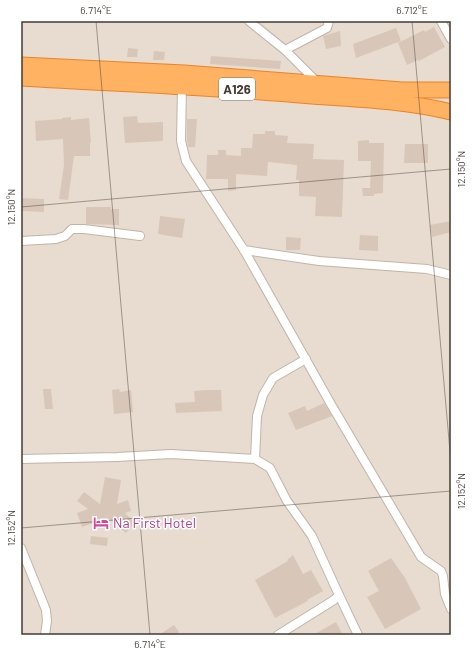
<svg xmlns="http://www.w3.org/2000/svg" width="472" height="656" font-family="Barlow,sans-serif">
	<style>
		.residential { fill: #e7dccf }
		.building { fill: #d8c7b9 }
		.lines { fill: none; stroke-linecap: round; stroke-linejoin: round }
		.street-casing { stroke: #c2b4a7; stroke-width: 10 }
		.highway-casing { stroke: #eb8324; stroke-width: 17 }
		.street { stroke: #fff; stroke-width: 8 }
		.highway { stroke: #ffb261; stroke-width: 15 }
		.ticks { fill: none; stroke: #453a32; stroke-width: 1; stroke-opacity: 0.45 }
		.labels { text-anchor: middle; stroke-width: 3; stroke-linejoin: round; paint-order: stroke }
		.shield { fill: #fff; stroke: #7d7570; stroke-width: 1 }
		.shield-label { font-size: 13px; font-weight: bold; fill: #453a32 }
		.hotel-label { font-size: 14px; fill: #b23c85; stroke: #fff; text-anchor: start }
		.neatline { fill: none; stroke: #453a32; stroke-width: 1.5 }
		.ticks-label { font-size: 10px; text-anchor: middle; fill: #453a32 }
	</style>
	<rect width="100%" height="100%" fill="#f3ebe2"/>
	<rect class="residential" x="21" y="21" width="430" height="614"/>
	<g class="building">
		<polygon points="434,27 445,47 419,61 418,60 407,65 398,43 424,30 425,32"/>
		<polygon points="396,28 401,41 356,58 353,44"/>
		<polygon points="340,31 341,46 326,49 323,36"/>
		<polygon points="128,48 138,49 137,57 127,57"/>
		<polygon points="154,51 165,52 164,60 153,60"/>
		<polygon points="211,56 281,61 280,69 210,64"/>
		<polygon points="137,116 138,123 163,122 163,141 125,143 123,117"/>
		<polygon points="71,117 71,120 89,118 91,142 90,143 90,156 74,156 68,200 59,199 64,165 63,139 36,141 35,121 62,119 62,118"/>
		<polygon points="187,119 197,119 195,147 188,147 187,140"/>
		<polygon points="265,131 275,131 275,135 288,136 287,143 314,144 313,159 344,160 342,217 315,216 316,197 299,196 299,180 296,180 297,165 268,162 267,176 236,174 236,190 228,191 228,179 206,179 207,155 218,155 218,150 226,150 226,155 241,156 241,148 252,148 253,134 265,134"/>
		<polygon points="369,140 369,143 384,143 383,193 374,194 374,196 363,196 362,188 370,188 371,161 358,161 358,141"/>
		<polygon points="405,144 428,144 428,163 404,163"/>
		<polygon points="21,198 44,199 44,212 21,211"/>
		<polygon points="86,207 111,207 111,209 119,209 119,225 86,224"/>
		<polygon points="160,216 185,219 182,238 158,234"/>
		<polygon points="451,221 451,232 432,237 430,225"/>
		<polygon points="360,235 378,236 378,251 359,250"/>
		<polygon points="286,237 301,238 300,250 286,250"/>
		<polygon points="43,389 51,389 53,409 45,409"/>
		<polygon points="119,389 120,392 131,390 133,412 114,414 112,390"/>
		<polygon points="205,390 221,390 222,411 176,413 175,403 195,402 194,391"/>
		<polygon points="324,403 332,416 296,430 288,413 305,406 307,411"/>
		<polygon points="105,477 121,480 117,504 128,500 131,511 125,513 135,523 126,533 108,518 82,527 77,513 88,509 77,501 84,492 100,504"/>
		<polygon points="91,536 108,538 107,546 90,544"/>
		<polygon points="293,555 303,574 311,570 323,591 307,600 308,601 275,618 255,580 288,561 287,560"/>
		<polygon points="391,558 405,578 421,609 385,629 367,597 379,591 368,571"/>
		<polygon points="336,622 343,635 313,635"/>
		<polygon points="174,625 179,632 175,635 159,635"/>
	</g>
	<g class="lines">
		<g class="street-casing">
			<g id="street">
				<polyline points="249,21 285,50 318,83"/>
				<polyline points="441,21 451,39"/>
				<polyline points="285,50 327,28 329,21"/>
				<polyline points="182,86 181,141 186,161 244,250 332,406 421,557 441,571 443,576 445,594 451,609"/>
				<polyline points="21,241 56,239 65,236 72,229 84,229 140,236"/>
				<polyline points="244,250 319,261 427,269 451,275"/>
				<polyline points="21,459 117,457 171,454 255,459 270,468 287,501 312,536 339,595 358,635"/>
				<polyline points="255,459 257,416 263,395 273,378 306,359"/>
				<polyline points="21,548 46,610 47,621 45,635"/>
				<polyline points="278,635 334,600 339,595"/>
			</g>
		</g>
		<g class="highway-casing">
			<g id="highway">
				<polyline points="21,65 184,73 402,90 451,90"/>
				<path d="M21 78C118 84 215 87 312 96 358 99 406 101 451 112"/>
			</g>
		</g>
		<use href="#street" class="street"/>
		<use href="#highway" class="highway"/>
	</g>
	<path class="ticks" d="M96 21 150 635M412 21 451 463M21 207 451 169M21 528 451 491"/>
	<defs>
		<g id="hotel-bare" transform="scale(1.2)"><path d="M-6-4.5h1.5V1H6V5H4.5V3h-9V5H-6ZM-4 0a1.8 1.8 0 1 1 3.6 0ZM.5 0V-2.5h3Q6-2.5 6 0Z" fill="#d1479c" stroke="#fff" stroke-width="2.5" paint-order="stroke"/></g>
	</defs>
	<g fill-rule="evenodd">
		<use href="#hotel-bare" x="101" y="523"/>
	</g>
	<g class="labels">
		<rect class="shield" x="219" y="78" width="36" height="22" rx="3"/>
		<g class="shield-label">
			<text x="237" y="94">A126</text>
		</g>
		<g class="hotel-label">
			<text x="113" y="528">Na First Hotel</text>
		</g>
	</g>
	<rect width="472" height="656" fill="none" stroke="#ffffff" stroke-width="44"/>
	<rect x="22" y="22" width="428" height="612" class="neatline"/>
	<g class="ticks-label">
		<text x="96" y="14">6.714°E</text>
		<text x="412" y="14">6.712°E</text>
		<text transform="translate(461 169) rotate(-90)" y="4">12.150°N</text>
		<text transform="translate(11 207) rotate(-90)" y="4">12.150°N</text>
		<text transform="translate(461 491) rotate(-90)" y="4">12.152°N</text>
		<text transform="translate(11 528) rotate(-90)" y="4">12.152°N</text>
		<text x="150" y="648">6.714°E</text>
	</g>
</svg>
